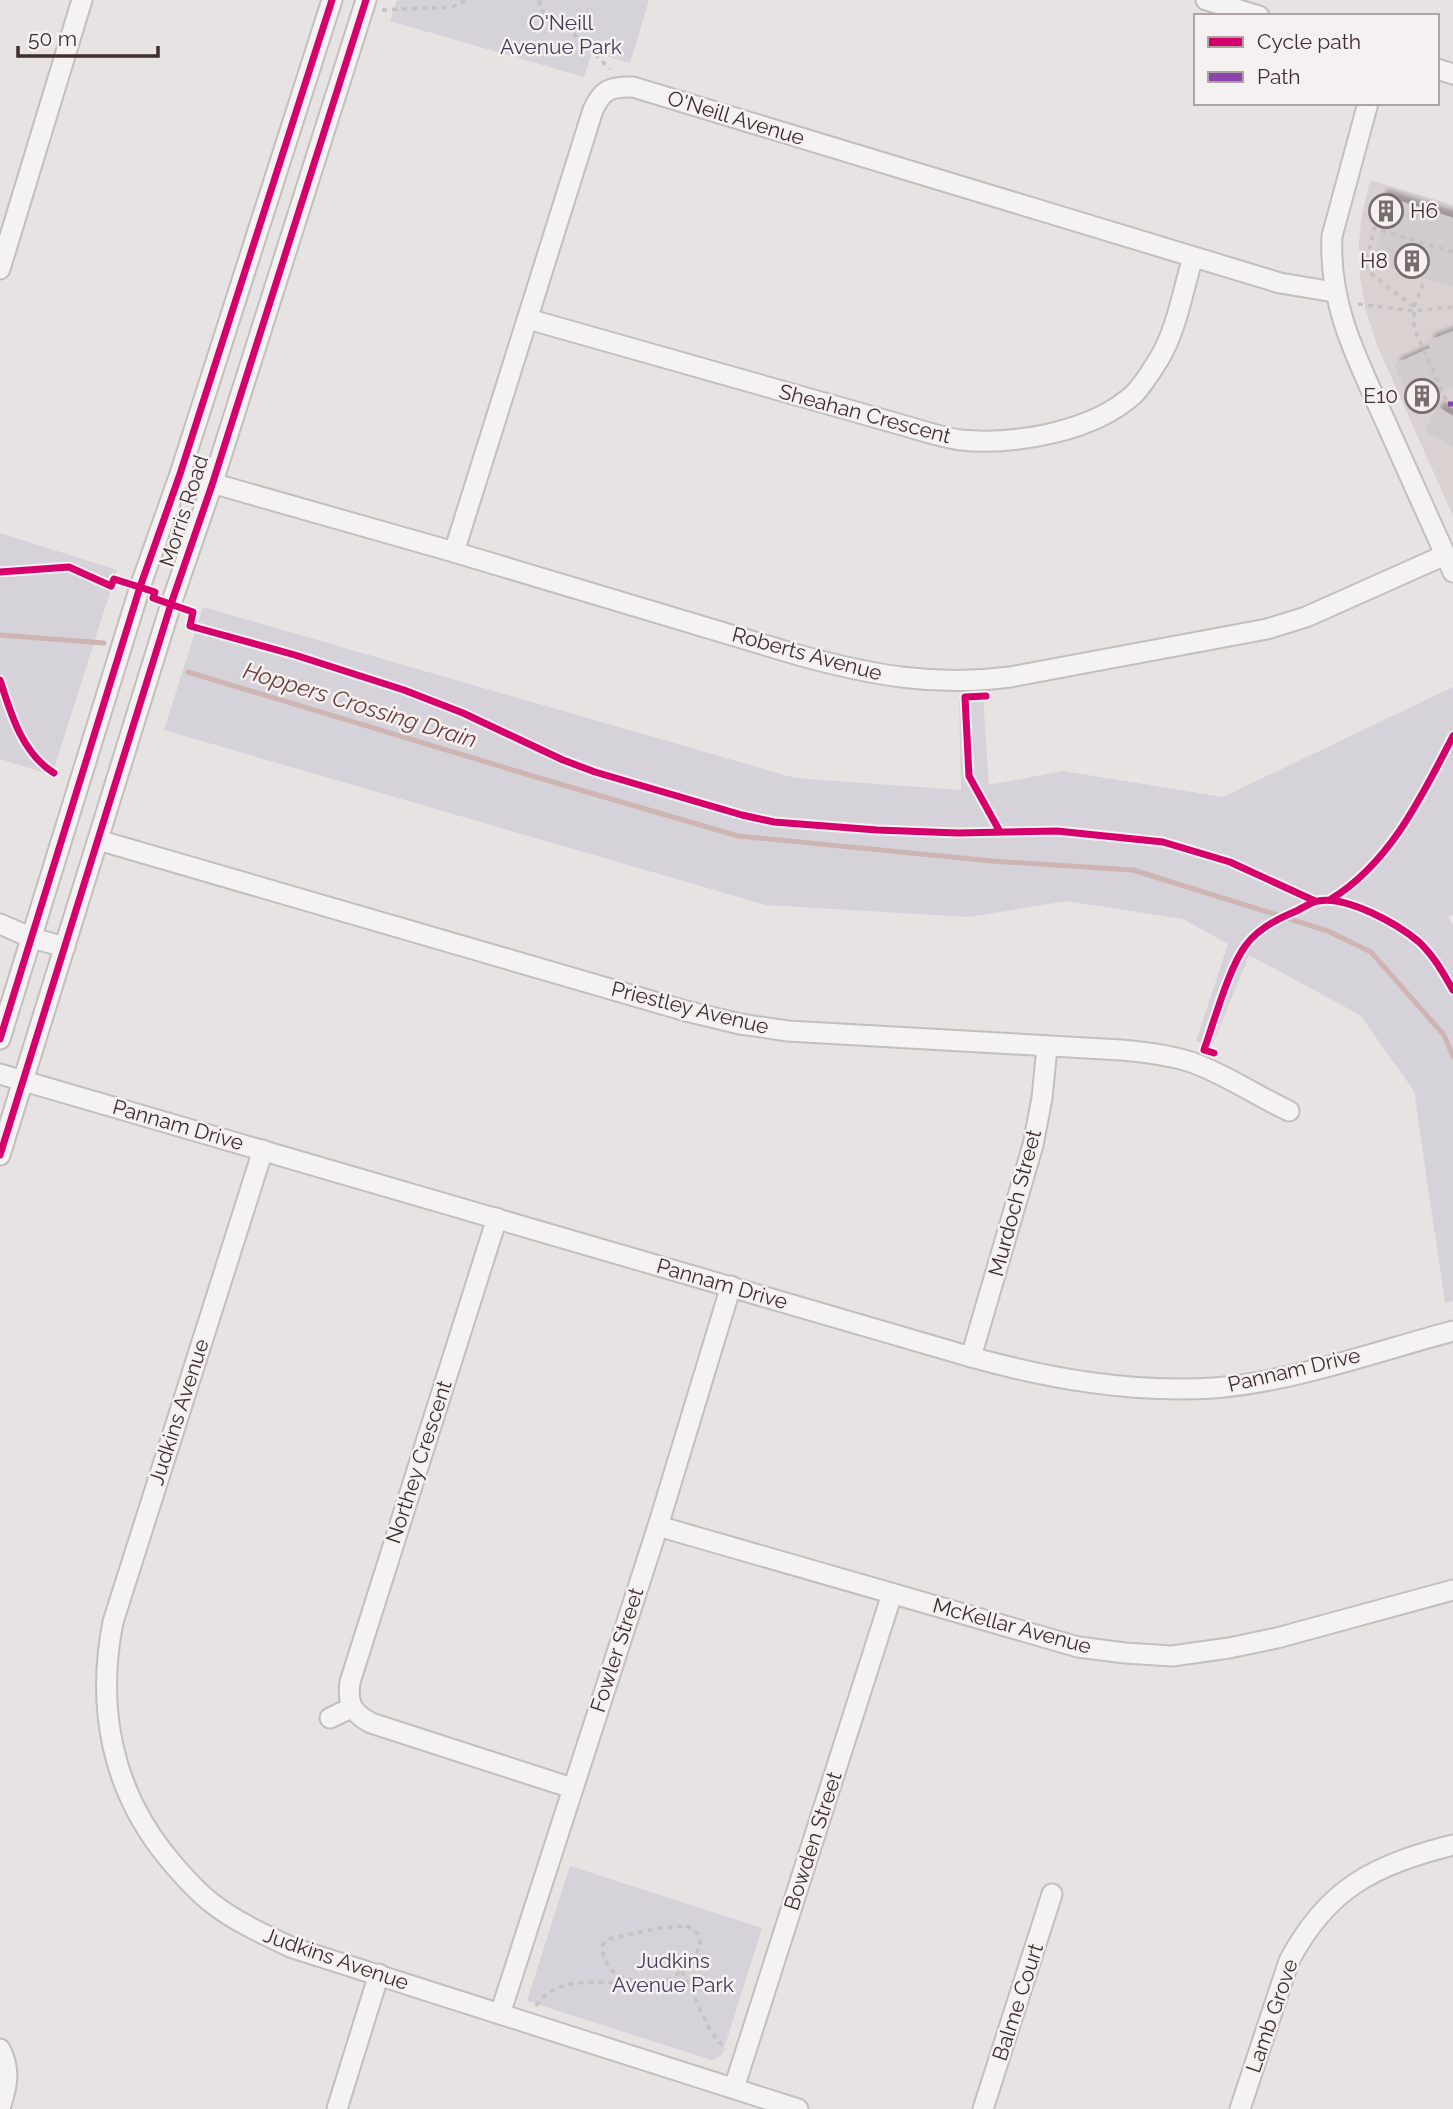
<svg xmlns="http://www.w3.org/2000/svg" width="1453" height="2109" font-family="Raleway,sans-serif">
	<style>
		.built { fill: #dad2d1 }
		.green { fill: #d5d2d9 }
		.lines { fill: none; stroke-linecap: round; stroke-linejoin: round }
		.stream { stroke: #ceb5b4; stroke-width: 5 }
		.building { fill: #cfcccb; filter: url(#shadow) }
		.minor-casing { stroke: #c2bfbf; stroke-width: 23 }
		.path { stroke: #c5c3c2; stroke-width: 3.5; stroke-dasharray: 5 5; stroke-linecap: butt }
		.minor { stroke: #f4f2f2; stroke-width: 19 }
		.quiet { stroke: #8e44ad; stroke-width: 5; stroke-dasharray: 10 5; stroke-linecap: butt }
		.cycleway-casing { stroke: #f6f1f1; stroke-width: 11 }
		.cycleway { stroke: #d6006c; stroke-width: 7 }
		.labels { text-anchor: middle; stroke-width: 5; stroke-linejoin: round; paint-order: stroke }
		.park-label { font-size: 21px; fill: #443a59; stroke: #f6f1f1 }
		.street-label { font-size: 21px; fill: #3e2e2c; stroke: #f6f1f1 }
		.poi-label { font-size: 21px; fill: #3e2e2c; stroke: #f6f1f1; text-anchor: end }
		.water-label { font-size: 23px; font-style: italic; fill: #6e3d3a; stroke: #f6f1f1 }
	</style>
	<defs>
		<filter id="shadow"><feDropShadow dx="6" dy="-6" stdDeviation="2" flood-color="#0004"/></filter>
	</defs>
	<rect width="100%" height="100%" fill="#e7e3e2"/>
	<polygon class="built" points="1370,180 1453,205 1453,516 1377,345 1366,311 1360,278 1359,242 1361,221"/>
	<g class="green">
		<polygon points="397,0 649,0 630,63 592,52 584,77 390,21"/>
		<polygon points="0,533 117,570 52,775 0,759"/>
		<polygon points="203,607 795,778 961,790 959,699 983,697 989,785 1063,771 1223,797 1453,687 1453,915 1448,917 1453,925 1453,1301 1445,1303 1414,1091 1360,1015 1249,955 1212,1046 1196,1041 1228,944 1183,919 1066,901 969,917 766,905 164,730"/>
		<polygon points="570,1866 762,1928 722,2055 712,2060 527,2001"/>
	</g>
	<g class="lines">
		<g class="stream">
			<polyline points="0,635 104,643"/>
			<polyline points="188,672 546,780 738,836 992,861 1133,870 1328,931 1371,952 1444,1035 1453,1056"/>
		</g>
	</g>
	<g class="building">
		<polygon points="1381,195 1453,218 1453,287 1371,262 1383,224 1373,221"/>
		<polygon points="1453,331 1453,386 1412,406 1394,364 1430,348 1427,341"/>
		<polygon points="1438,407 1453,416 1453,447 1425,431"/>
	</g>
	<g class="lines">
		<g class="minor-casing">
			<g id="minor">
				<polyline points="1206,0 1259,16"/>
				<polyline points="1437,69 1453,74"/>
				<path d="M1368 103 1332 236C1328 310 1362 368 1391 434 1412 480 1432 526 1453 572"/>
				<polyline points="0,269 82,0"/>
				<path d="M528 319 909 427C926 432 944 438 961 440 1015 445 1093 432 1134 394 1144 384 1152 370 1159 359 1177 329 1183 290 1193 257"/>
				<path d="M180 474 454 552 798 655C871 675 935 687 1010 677L1267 629 1306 617 1445 555"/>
				<path d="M454 552 593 110C602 90 610 86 633 87L1280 283 1334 292"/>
				<path d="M98 840 686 1011 740 1024 788 1031 1121 1050C1145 1052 1169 1055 1191 1062 1225 1074 1257 1096 1289 1111"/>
				<polyline points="0,924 32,938 65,947"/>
				<polyline points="0,1039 140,587 180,474 332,0"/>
				<path d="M0 1074 971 1357C1051 1379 1131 1393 1214 1388 1292 1382 1378 1351 1453 1331"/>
				<path d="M263 1150 113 1622C96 1708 112 1790 168 1858 182 1875 196 1891 213 1904 238 1923 265 1935 293 1948L798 2109"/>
				<polyline points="0,1155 171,604 212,485 366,0"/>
				<path d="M497 1218 350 1682C347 1703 352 1713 371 1723L572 1788"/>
				<polyline points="971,1357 1033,1145 1042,1098 1047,1047"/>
				<polyline points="658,1526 1078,1647 1125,1653 1172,1656 1229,1648 1277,1638 1453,1590"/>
				<polyline points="330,1718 351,1708"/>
				<polyline points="500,2014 658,1526 731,1286"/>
				<path d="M0 2049C11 2070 7 2087 0 2108"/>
				<polyline points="734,2088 892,1594"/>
				<polyline points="337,2109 379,1974"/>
				<polyline points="983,2109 1052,1894"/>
				<path d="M1240 2109 1289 1961C1328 1887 1375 1865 1453 1845"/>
			</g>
		</g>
		<g class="path">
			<polyline points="539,0 542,11 573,33 610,69"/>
			<polyline points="382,10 452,7 466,0"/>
			<polyline points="1453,252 1374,228 1366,266 1369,272 1414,307 1414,328 1448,404 1453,407"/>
			<polyline points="1358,304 1414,311 1453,307"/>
			<polyline points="1414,307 1425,279"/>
			<path d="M686 1926C721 1938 681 1977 661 1983 649 1986 636 1981 624 1978 610 1974 601 1958 603 1944L609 1939 659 1928Z"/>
			<polyline points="682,1971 711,2032 726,2050"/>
			<path d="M536 2006C553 1978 592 1982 620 1983L622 1977"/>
		</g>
		<use href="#minor" class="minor"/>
		<polyline class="quiet" points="1448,404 1453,404"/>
		<g class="cycleway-casing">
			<g id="cycleway">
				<polyline points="0,572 69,567 111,586 114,579 155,592 153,598 193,612 190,626 295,655 404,690 463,713 563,760 595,772 742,815 774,822 877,830 958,833 1057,831 1163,842 1230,862 1315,901"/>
				<path d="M0 680C11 714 22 753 54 773"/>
				<polyline points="986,696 965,697 969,776 999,830"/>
				<path d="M1331 899C1390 863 1422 796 1453 736"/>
				<polyline points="0,1039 140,587 180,474 332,0"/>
				<path d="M1214 1053 1204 1050C1214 1022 1229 967 1246 945 1257 930 1277 919 1294 912 1302 909 1310 902 1318 901 1346 895 1398 924 1419 942 1434 956 1443 973 1453 990"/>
				<polyline points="0,1155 171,604 212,485 366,0"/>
			</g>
		</g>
		<use href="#cycleway" class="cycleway"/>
	</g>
	<defs>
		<g id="building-ring" transform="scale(1.75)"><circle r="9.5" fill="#f6f1f1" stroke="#796d6c" stroke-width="1.5"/><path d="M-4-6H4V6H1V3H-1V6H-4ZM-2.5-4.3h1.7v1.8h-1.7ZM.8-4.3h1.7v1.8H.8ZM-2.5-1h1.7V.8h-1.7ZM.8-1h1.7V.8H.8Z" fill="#796d6c"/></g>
	</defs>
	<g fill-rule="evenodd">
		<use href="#building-ring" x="1386" y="211"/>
		<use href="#building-ring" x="1412" y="261"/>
		<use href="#building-ring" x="1422" y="396"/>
	</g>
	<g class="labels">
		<g class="park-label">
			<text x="561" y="30">O'Neill<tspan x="561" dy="24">Avenue Park</tspan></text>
			<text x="673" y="1968">Judkins<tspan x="673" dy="24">Avenue Park</tspan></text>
		</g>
		<g class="street-label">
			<text transform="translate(736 118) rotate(17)" y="7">O'Neill Avenue</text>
			<text transform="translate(865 414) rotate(15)" y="7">Sheahan Crescent</text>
			<text transform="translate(184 511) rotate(-72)" y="7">Morris Road</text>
			<text transform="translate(807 654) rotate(15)" y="7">Roberts Avenue</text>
			<text transform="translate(690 1008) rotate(14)" y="7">Priestley Avenue</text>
			<text transform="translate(178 1125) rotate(16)" y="7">Pannam Drive</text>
			<text transform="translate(1015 1203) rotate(-75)" y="7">Murdoch Street</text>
			<text transform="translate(722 1284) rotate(16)" y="7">Pannam Drive</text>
			<text transform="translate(1294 1370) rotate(-13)" y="7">Pannam Drive</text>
			<text transform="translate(179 1412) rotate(-72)" y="7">Judkins Avenue</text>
			<text transform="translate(419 1462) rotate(-72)" y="7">Northey Crescent</text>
			<text transform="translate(1012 1626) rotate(15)" y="7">McKellar Avenue</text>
			<text transform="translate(617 1650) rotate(-72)" y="7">Fowler Street</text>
			<text transform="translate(813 1841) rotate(-72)" y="7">Bowden Street</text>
			<text transform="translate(336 1959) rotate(19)" y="7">Judkins Avenue</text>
			<text transform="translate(1018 2002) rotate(-72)" y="7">Balme Court</text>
			<text transform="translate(1272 2016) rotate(-71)" y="7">Lamb Grove</text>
		</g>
		<g class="poi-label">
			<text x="1410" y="218" text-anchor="start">H6</text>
			<text x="1388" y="268">H8</text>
			<text x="1398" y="403">E10</text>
		</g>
		<g class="water-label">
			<text transform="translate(360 705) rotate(17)" y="8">Hoppers Crossing Drain</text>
		</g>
	</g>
	<rect x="1194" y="14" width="245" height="91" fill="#f6f1f1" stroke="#aca3a2" stroke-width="2"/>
	<rect x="1208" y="37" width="35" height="10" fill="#d6006c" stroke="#aca3a2" stroke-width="2"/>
	<text x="1257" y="49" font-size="21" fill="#3e2e2c">Cycle path</text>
	<rect x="1208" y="72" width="35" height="10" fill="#8e44ad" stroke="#aca3a2" stroke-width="2"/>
	<text x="1257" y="84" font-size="21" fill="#3e2e2c">Path</text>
	<path d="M18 46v10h140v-10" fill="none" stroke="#3e2e2c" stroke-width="3.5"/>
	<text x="28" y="46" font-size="21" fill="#3e2e2c" stroke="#f6f1f1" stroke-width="5" paint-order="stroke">50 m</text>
</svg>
